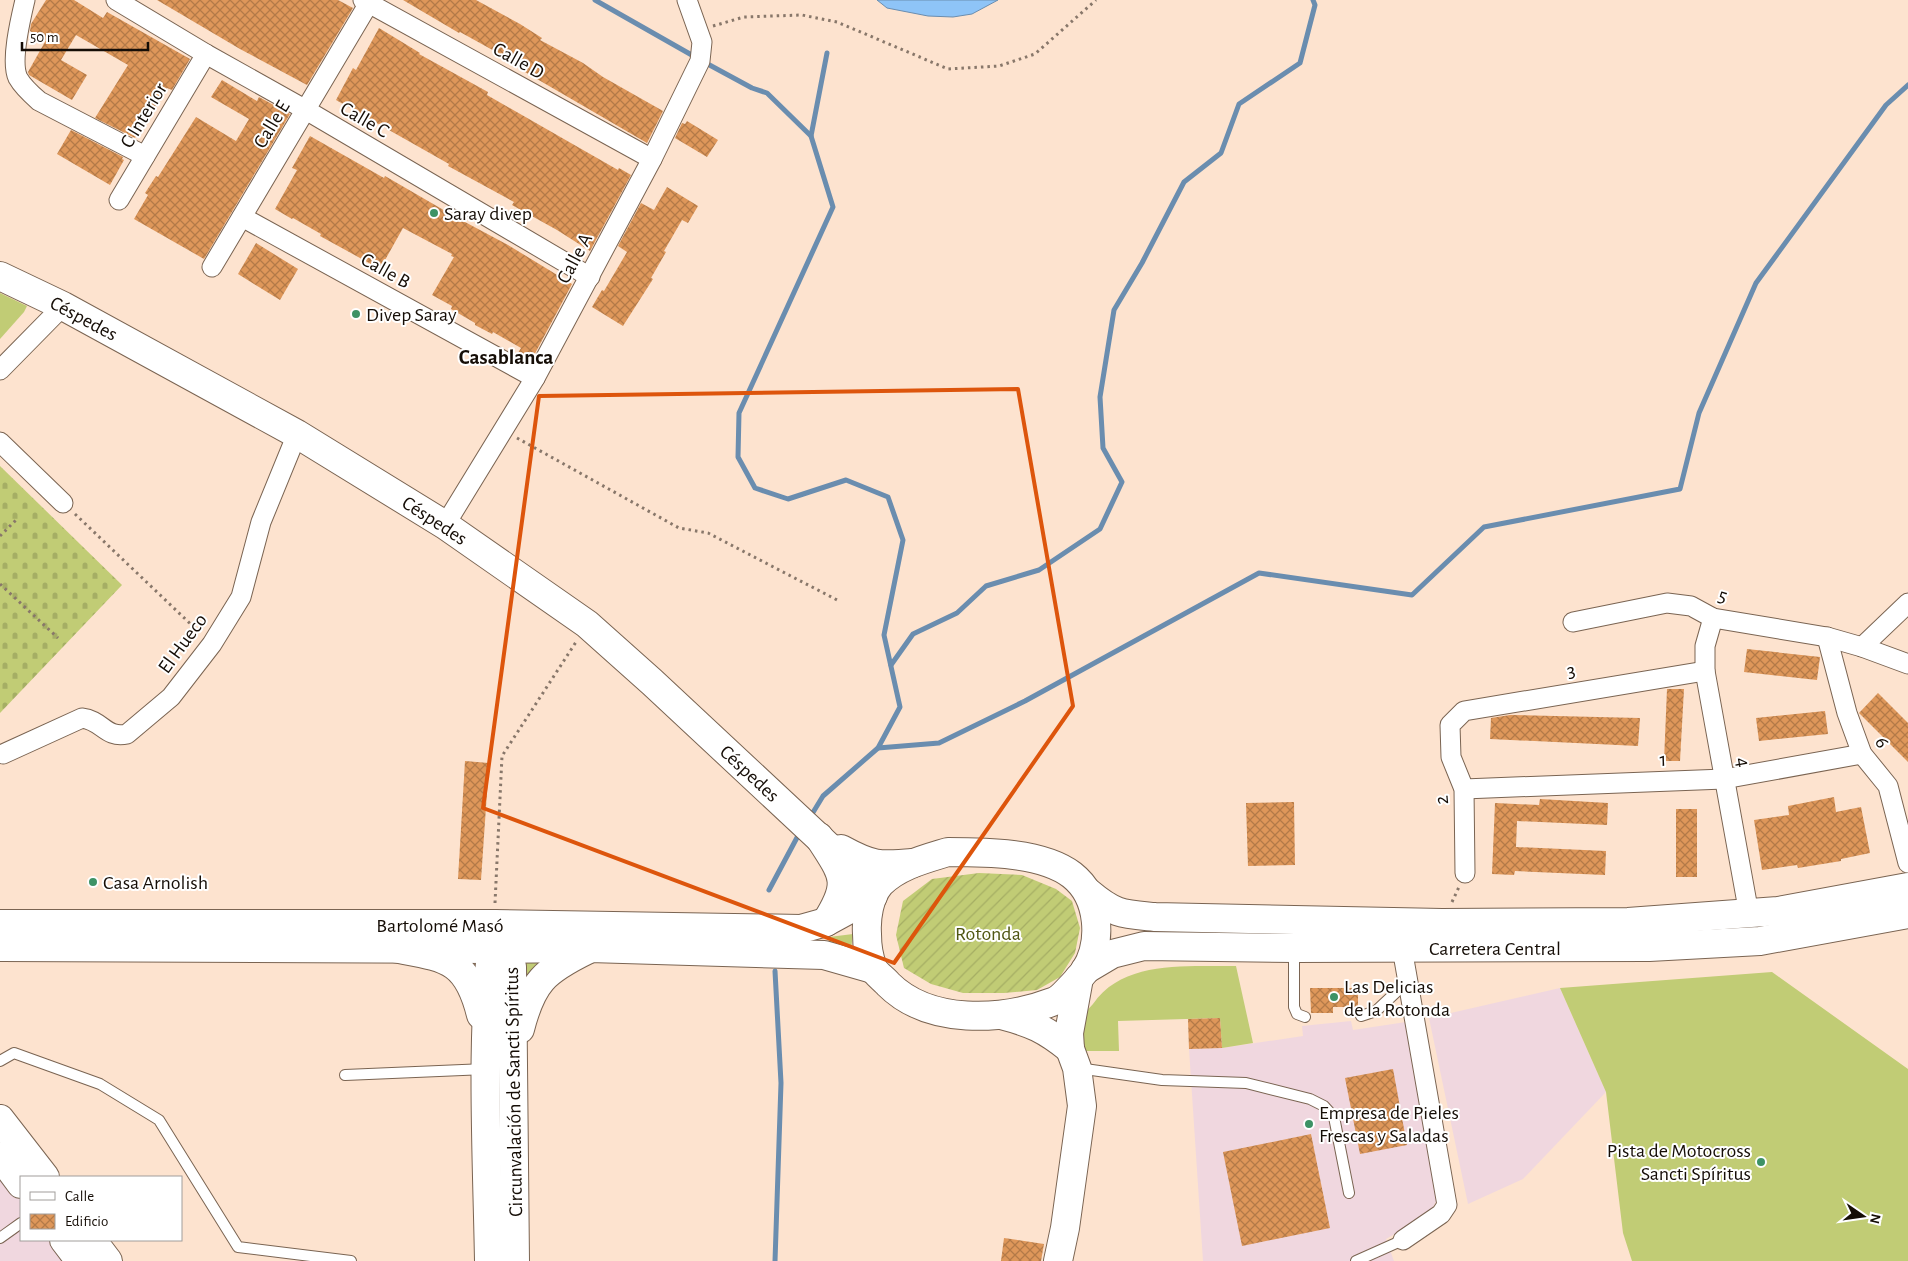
<svg xmlns="http://www.w3.org/2000/svg" width="1908" height="1261" font-family="'Alegreya Sans',sans-serif">
	<style>
		.industrial { fill: #f0d7df }
		.grass { fill: #c1cc75 }
		.cemetery { fill: url(#cemetery-stones) }
		.garden { fill: url(#garden-furrows) }
		.water { fill: #8ec4f7; stroke: #6a8daf }
		.lines { fill: none; stroke-linecap: round; stroke-linejoin: round }
		.stream { stroke: #6a8daf; stroke-width: 5 }
		.building { fill: url(#building-cross-hatch) }
		.lane-casing { stroke: #7a6452; stroke-width: 12 }
		.street-casing { stroke: #7a6452; stroke-width: 21 }
		.secondary-casing { stroke: #7a6452; stroke-width: 30 }
		.primary-casing { stroke: #7a6452; stroke-width: 30 }
		.highway-casing { stroke: #7a6452; stroke-width: 30 }
		.path { stroke: #88776a; stroke-width: 3; stroke-dasharray: 2.5 4; stroke-linecap: butt }
		.lane { stroke: #fff; stroke-width: 10 }
		.street { stroke: #fff; stroke-width: 19 }
		.secondary { stroke: #fff; stroke-width: 28 }
		.primary { stroke: #fff; stroke-width: 28 }
		.highway { stroke: #fff; stroke-width: 28 }
		.marked { fill: none; stroke: #dd550c; stroke-width: 4; stroke-linejoin: round }
		.poi-dot { fill: #3d9265; stroke: #fff; stroke-width: 2 }
		.labels { text-anchor: middle; stroke-width: 4; stroke-linejoin: round; paint-order: stroke }
		.street-label { font-size: 20px; fill: #150d06; stroke: #fff }
		.poi-label { font-size: 20px; fill: #150d06; stroke: #fff; text-anchor: start }
		.park-label { font-size: 20px; fill: #4f5613; stroke: #fff }
		.neighbourhood-label { font-size: 21px; font-weight: bold; fill: #150d06; stroke: #fff }
	</style>
	<defs>
		<pattern id="cemetery-stones" width="16" height="16" patternUnits="userSpaceOnUse" patternTransform="scale(1.25)"><rect width="16" height="16" fill="#c1cc75"/><path d="M2 7V4a2 2 0 0 1 4 0v3zM10 15v-3a2 2 0 0 1 4 0v3z" fill="#a5ae64"/></pattern>
		<pattern id="garden-furrows" width="10" height="10" patternUnits="userSpaceOnUse" patternTransform="scale(1.25)"><rect width="10" height="10" fill="#c1cc75"/><path d="M-1 1l2-2M0 10L10 0M9 11l2-2" fill="none" stroke="#a5ae64"/></pattern>
		<pattern id="building-cross-hatch" width="8" height="8" patternUnits="userSpaceOnUse" patternTransform="scale(1.25)"><rect width="8" height="8" fill="#de975a"/><path d="M0 0l8 8M0 8l8-8" fill="none" stroke="#b37a48"/></pattern>
	</defs>
	<rect width="100%" height="100%" fill="#fde3cf"/>
	<g class="industrial">
		<polygon points="1560,988 1606,1092 1523,1179 1468,1204 1429,1018"/>
		<polygon points="1351,1021 1353,1030 1406,1022 1438,1198 1429,1214 1386,1239 1394,1261 1203,1261 1189,1049 1222,1048 1303,1036 1302,1026"/>
		<polygon points="0,1171 21,1201 21,1240 49,1240 64,1261 0,1261"/>
	</g>
	<g class="grass">
		<polygon points="0,293 27,306 24,312 0,339"/>
		<polygon points="853,934 851,949 828,945 829,937"/>
		<polygon points="523,958 544,959 522,980"/>
		<path d="M1236 966 1253 1043 1222 1048 1220 1018 1118 1021 1119 1051H1081C1082 1041 1080 1029 1082 1020 1084 1014 1089 1008 1093 1004 1124 959 1188 967 1236 966Z"/>
		<polygon points="1772,972 1908,1069 1908,1261 1632,1261 1623,1233 1606,1092 1560,988"/>
	</g>
	<polygon class="cemetery" points="0,466 122,585 0,713"/>
	<polygon class="garden" points="979,873 1022,875 1056,889 1072,901 1080,928 1075,953 1060,977 1037,990 1004,993 963,993 931,984 904,968 896,935 903,901 932,879"/>
	<polygon class="water" points="877,0 998,0 972,14 953,17 928,16 887,8"/>
	<g class="lines">
		<g class="stream">
			<polyline points="595,0 697,58"/>
			<polyline points="704,62 752,88 767,93 811,136"/>
			<polyline points="891,665 913,634 957,613 986,586 1039,570 1100,529 1122,482 1103,448 1100,397 1114,310 1142,263 1184,182 1221,153 1239,104 1300,63 1315,5 1313,0"/>
			<polyline points="878,748 939,743 1025,701 1259,573 1412,595 1484,527 1680,489 1699,413 1756,283 1886,105 1908,85"/>
			<polyline points="809,819 823,796 878,748 900,707 884,635 903,540 888,497 846,480 788,499 755,488 738,457 739,413 833,207 811,136 827,53"/>
			<polyline points="769,890 800,832"/>
			<polyline points="775,971 781,1083 775,1261"/>
		</g>
	</g>
	<g class="building">
		<polygon points="46,0 74,0 103,18 107,12 190,59 172,90 167,88 135,138 95,118 128,65 76,35 61,60 87,75 72,100 29,75 28,72 46,40 30,31 31,24"/>
		<polygon points="157,0 338,0 353,8 307,85 240,49"/>
		<polygon points="403,0 476,0 520,24 542,38 540,40 583,63 603,77 663,111 647,143 525,72 526,70 507,58 460,32 459,33"/>
		<polygon points="379,28 420,53 419,54 488,92 487,95 618,170 619,168 631,175 590,251 557,230 512,205 514,202 448,166 449,164 336,100 353,68 356,70"/>
		<polygon points="222,80 257,101 259,97 290,114 204,259 134,219 148,195 145,193 156,176 158,177 196,117 236,141 249,119 211,97"/>
		<polygon points="687,121 718,140 707,157 675,138 682,123 685,124"/>
		<polygon points="71,130 123,157 122,159 124,160 110,185 57,154"/>
		<polygon points="310,136 384,178 385,176 447,212 448,210 466,220 465,222 508,245 572,284 531,361 518,353 521,348 493,332 492,334 475,325 475,323 451,309 452,306 432,295 454,257 451,256 452,254 403,228 380,269 320,236 321,234 293,218 292,219 275,209 297,170 292,168"/>
		<polygon points="667,187 698,206 688,223 682,220 664,251 666,252 651,278 653,279 623,326 592,307 602,290 604,291 627,252 618,246 641,203 654,210"/>
		<polygon points="256,243 298,269 280,300 238,274"/>
		<polygon points="1747,649 1820,657 1817,680 1744,672"/>
		<polygon points="1667,689 1684,689 1680,761 1664,761"/>
		<polygon points="1878,693 1908,723 1908,762 1859,713"/>
		<polygon points="1825,711 1828,734 1759,741 1756,718"/>
		<polygon points="1510,715 1640,718 1638,746 1490,739 1491,718"/>
		<polygon points="465,761 489,763 481,880 458,879"/>
		<polygon points="1834,797 1836,812 1861,807 1870,853 1841,859 1841,861 1798,868 1797,865 1762,870 1754,820 1789,815 1788,806"/>
		<polygon points="1540,799 1608,803 1607,825 1517,821 1516,847 1606,851 1605,875 1515,871 1514,875 1492,874 1495,803 1539,805"/>
		<polygon points="1294,802 1295,865 1248,866 1246,803"/>
		<rect x="1676" y="809" width="21" height="68"/>
		<polygon points="1310,988 1358,988 1358,1007 1333,1007 1333,1013 1311,1013"/>
		<polygon points="1220,1018 1222,1048 1189,1049 1188,1019"/>
		<polygon points="1393,1069 1407,1145 1360,1154 1345,1078"/>
		<polygon points="1311,1134 1330,1228 1242,1246 1223,1152"/>
		<polygon points="1004,1238 1044,1244 1041,1261 1001,1261"/>
	</g>
	<g class="lines">
		<g class="lane-casing">
			<g id="lane">
				<polyline points="1294,949 1294,1007 1297,1014 1305,1017"/>
				<polyline points="1361,1016 1376,1011 1408,981"/>
				<polyline points="0,1061 14,1053 100,1084 159,1120 238,1247 351,1261"/>
				<polyline points="1078,1068 1162,1080 1246,1083 1310,1099 1324,1106 1334,1117 1349,1193"/>
				<polyline points="345,1075 486,1069"/>
				<polyline points="0,1238 21,1223"/>
				<polyline points="1356,1261 1403,1240"/>
			</g>
		</g>
		<g class="street-casing">
			<g id="street">
				<path d="M25 0C21 17 10 62 18 78 23 87 31 94 39 101L145 156"/>
				<polyline points="116,0 206,54 306,110 590,277"/>
				<polyline points="363,0 652,159"/>
				<polyline points="119,200 206,54"/>
				<polyline points="242,217 535,378"/>
				<polyline points="212,267 369,3"/>
				<polyline points="0,370 63,306"/>
				<polyline points="0,442 63,503"/>
				<polyline points="445,525 535,378 652,159 700,61 702,42 687,0"/>
				<polyline points="1713,618 1705,646 1705,671 1749,914"/>
				<polyline points="1573,622 1667,603 1691,606 1713,618 1827,637 1862,647 1908,664"/>
				<polyline points="1827,637 1847,713 1862,754 1888,786 1908,863"/>
				<polyline points="1862,647 1908,603"/>
				<path d="M3 754 82 718C102 720 106 739 127 734L171 697 212 644 241 597 261 522 297 434"/>
				<polyline points="1464,789 1724,779 1862,754"/>
				<polyline points="1465,873 1464,789 1451,757 1450,725 1464,711 1705,671"/>
				<polyline points="1402,948 1447,1205 1441,1214 1403,1240"/>
			</g>
		</g>
		<g class="secondary-casing">
			<g id="secondary">
				<polyline points="0,276 63,306 297,434 445,525 587,624 652,682 861,877 868,886 873,896"/>
				<path d="M841 849C872 866 879 866 913 863"/>
				<path d="M1001 1015C1032 1023 1045 1029 1070 1049"/>
				<polyline points="0,1119 45,1177"/>
				<polyline points="0,1156 21,1184"/>
				<polyline points="64,1240 80,1261"/>
				<polyline points="92,1240 108,1261"/>
				<polyline points="1058,1261 1065,1228 1082,1106 1077,1068 1070,1049 1069,1033 1079,978"/>
			</g>
		</g>
		<g class="primary-casing">
			<g id="primary">
				<polyline points="0,924 494,924"/>
				<polyline points="0,947 491,949"/>
			</g>
		</g>
		<g class="highway-casing">
			<g id="highway">
				<path d="M819 837C843 875 852 881 826 922"/>
				<path d="M948 852C984 852 1042 852 1072 875 1100 897 1103 942 1085 971 1080 977 1075 983 1070 988 1064 994 1060 1000 1052 1002 1002 1021 929 1025 888 984 884 979 876 974 873 968 869 958 867 945 867 934 866 918 869 897 880 884 897 866 925 859 948 852Z"/>
				<path d="M1089 893C1115 915 1123 914 1155 917L1442 923 1628 922 1778 911 1908 887"/>
				<polyline points="505,933 512,967 515,1261"/>
				<path d="M394 948C446 958 467 958 481 1015"/>
				<polyline points="491,949 590,948 824,955 873,969"/>
				<polyline points="1085,970 1112,954 1144,946 1294,948 1649,947 1760,941 1908,914"/>
				<path d="M520 1029C532 982 544 971 587 950"/>
				<path d="M489 1261C487 1149 480 1036 494 924L801 929 826 922 872 897"/>
			</g>
		</g>
		<g class="path">
			<polyline points="713,26 744,17 802,15 837,22 948,69 999,66 1035,54 1096,0"/>
			<polyline points="517,438 679,528 708,533 839,601"/>
			<polyline points="75,514 199,632"/>
			<polyline points="0,536 18,518"/>
			<polyline points="0,584 58,638"/>
			<polyline points="1452,902 1459,887"/>
			<polyline points="495,903 502,756 576,642"/>
		</g>
		<use href="#lane" class="lane"/>
		<use href="#street" class="street"/>
		<use href="#secondary" class="secondary"/>
		<use href="#primary" class="primary"/>
		<use href="#highway" class="highway"/>
	</g>
	<path class="marked" d="M1018 389 1073 706 894 963 483 808 539 396Z"/>
	<g class="poi-dot">
		<circle cx="434" cy="213" r="5"/>
		<circle cx="356" cy="314" r="5"/>
		<circle cx="93" cy="882" r="5"/>
		<circle cx="1334" cy="997" r="5"/>
		<circle cx="1309" cy="1124" r="5"/>
		<circle cx="1761" cy="1162" r="5"/>
	</g>
	<g class="labels">
		<g class="street-label">
			<text transform="translate(519 60) rotate(29)" y="7">Calle D</text>
			<text transform="translate(143 115) rotate(-59)" y="7">C Interior</text>
			<text transform="translate(365 119) rotate(30)" y="7">Calle C</text>
			<text transform="translate(271 124) rotate(-59)" y="7">Calle E</text>
			<text transform="translate(574 258) rotate(-62)" y="7">Calle A</text>
			<text transform="translate(386 270) rotate(29)" y="7">Calle B</text>
			<text transform="translate(84 318) rotate(28)" y="7">Céspedes</text>
			<text transform="translate(435 520) rotate(33)" y="7">Céspedes</text>
			<text transform="translate(1723 595) rotate(17)" y="7">5</text>
			<text transform="translate(182 643) rotate(-54)" y="7">El Hueco</text>
			<text transform="translate(1571 670) rotate(-9)" y="7">3</text>
			<text transform="translate(1883 742) rotate(61)" y="7">6</text>
			<text transform="translate(1663 759) rotate(-2)" y="7">1</text>
			<text transform="translate(1744 762) rotate(80)" y="7">4</text>
			<text transform="translate(750 773) rotate(43)" y="7">Céspedes</text>
			<text transform="translate(1441 800) rotate(-95)" y="7">2</text>
			<text x="440" y="932">Bartolomé Masó</text>
			<text x="1495" y="955">Carretera Central</text>
			<text transform="translate(513 1092) rotate(-91)" y="7">Circunvalación de Sancti Spíritus</text>
		</g>
		<g class="poi-label">
			<text x="444" y="220">Saray divep</text>
			<text x="366" y="321">Divep Saray</text>
			<text x="103" y="889">Casa Arnolish</text>
			<text x="1344" y="993">Las Delicias<tspan x="1344" dy="23">de la Rotonda</tspan></text>
			<text x="1319" y="1119">Empresa de Pieles<tspan x="1319" dy="23">Frescas y Saladas</tspan></text>
			<text x="1751" y="1157" text-anchor="end">Pista de Motocross<tspan x="1751" dy="23">Sancti Spíritus</tspan></text>
		</g>
		<g class="park-label">
			<text x="988" y="940">Rotonda</text>
		</g>
		<g class="neighbourhood-label">
			<text x="506" y="364">Casablanca</text>
		</g>
	</g>
	<rect x="20" y="1176" width="162" height="65" fill="#ffffff" stroke="#a19e9b"/>
	<rect x="30" y="1192" width="25" height="8" fill="#ffffff" stroke="#a19e9b"/>
	<text x="65" y="1201" font-size="15" fill="#150d06">Calle</text>
	<rect x="30" y="1214" width="25" height="15" fill="url(#building-cross-hatch)" stroke="#a19e9b"/>
	<text x="65" y="1226" font-size="15" fill="#150d06">Edificio</text>
	<g transform="translate(1863 1216) rotate(103)" stroke="#ffffff" stroke-width="4" paint-order="stroke">
	<path d="M0-4L9 19L0 12L-9 19Z" fill="#150d06"/>
	<text y="-8" font-size="14" font-weight="bold" text-anchor="middle" fill="#150d06">N</text>
	</g>
	<path d="M22 42v8h126v-8" fill="none" stroke="#150d06" stroke-width="2.5"/>
	<text x="30" y="42" font-size="15" fill="#150d06" stroke="#ffffff" stroke-width="4" paint-order="stroke">50 m</text>
</svg>
